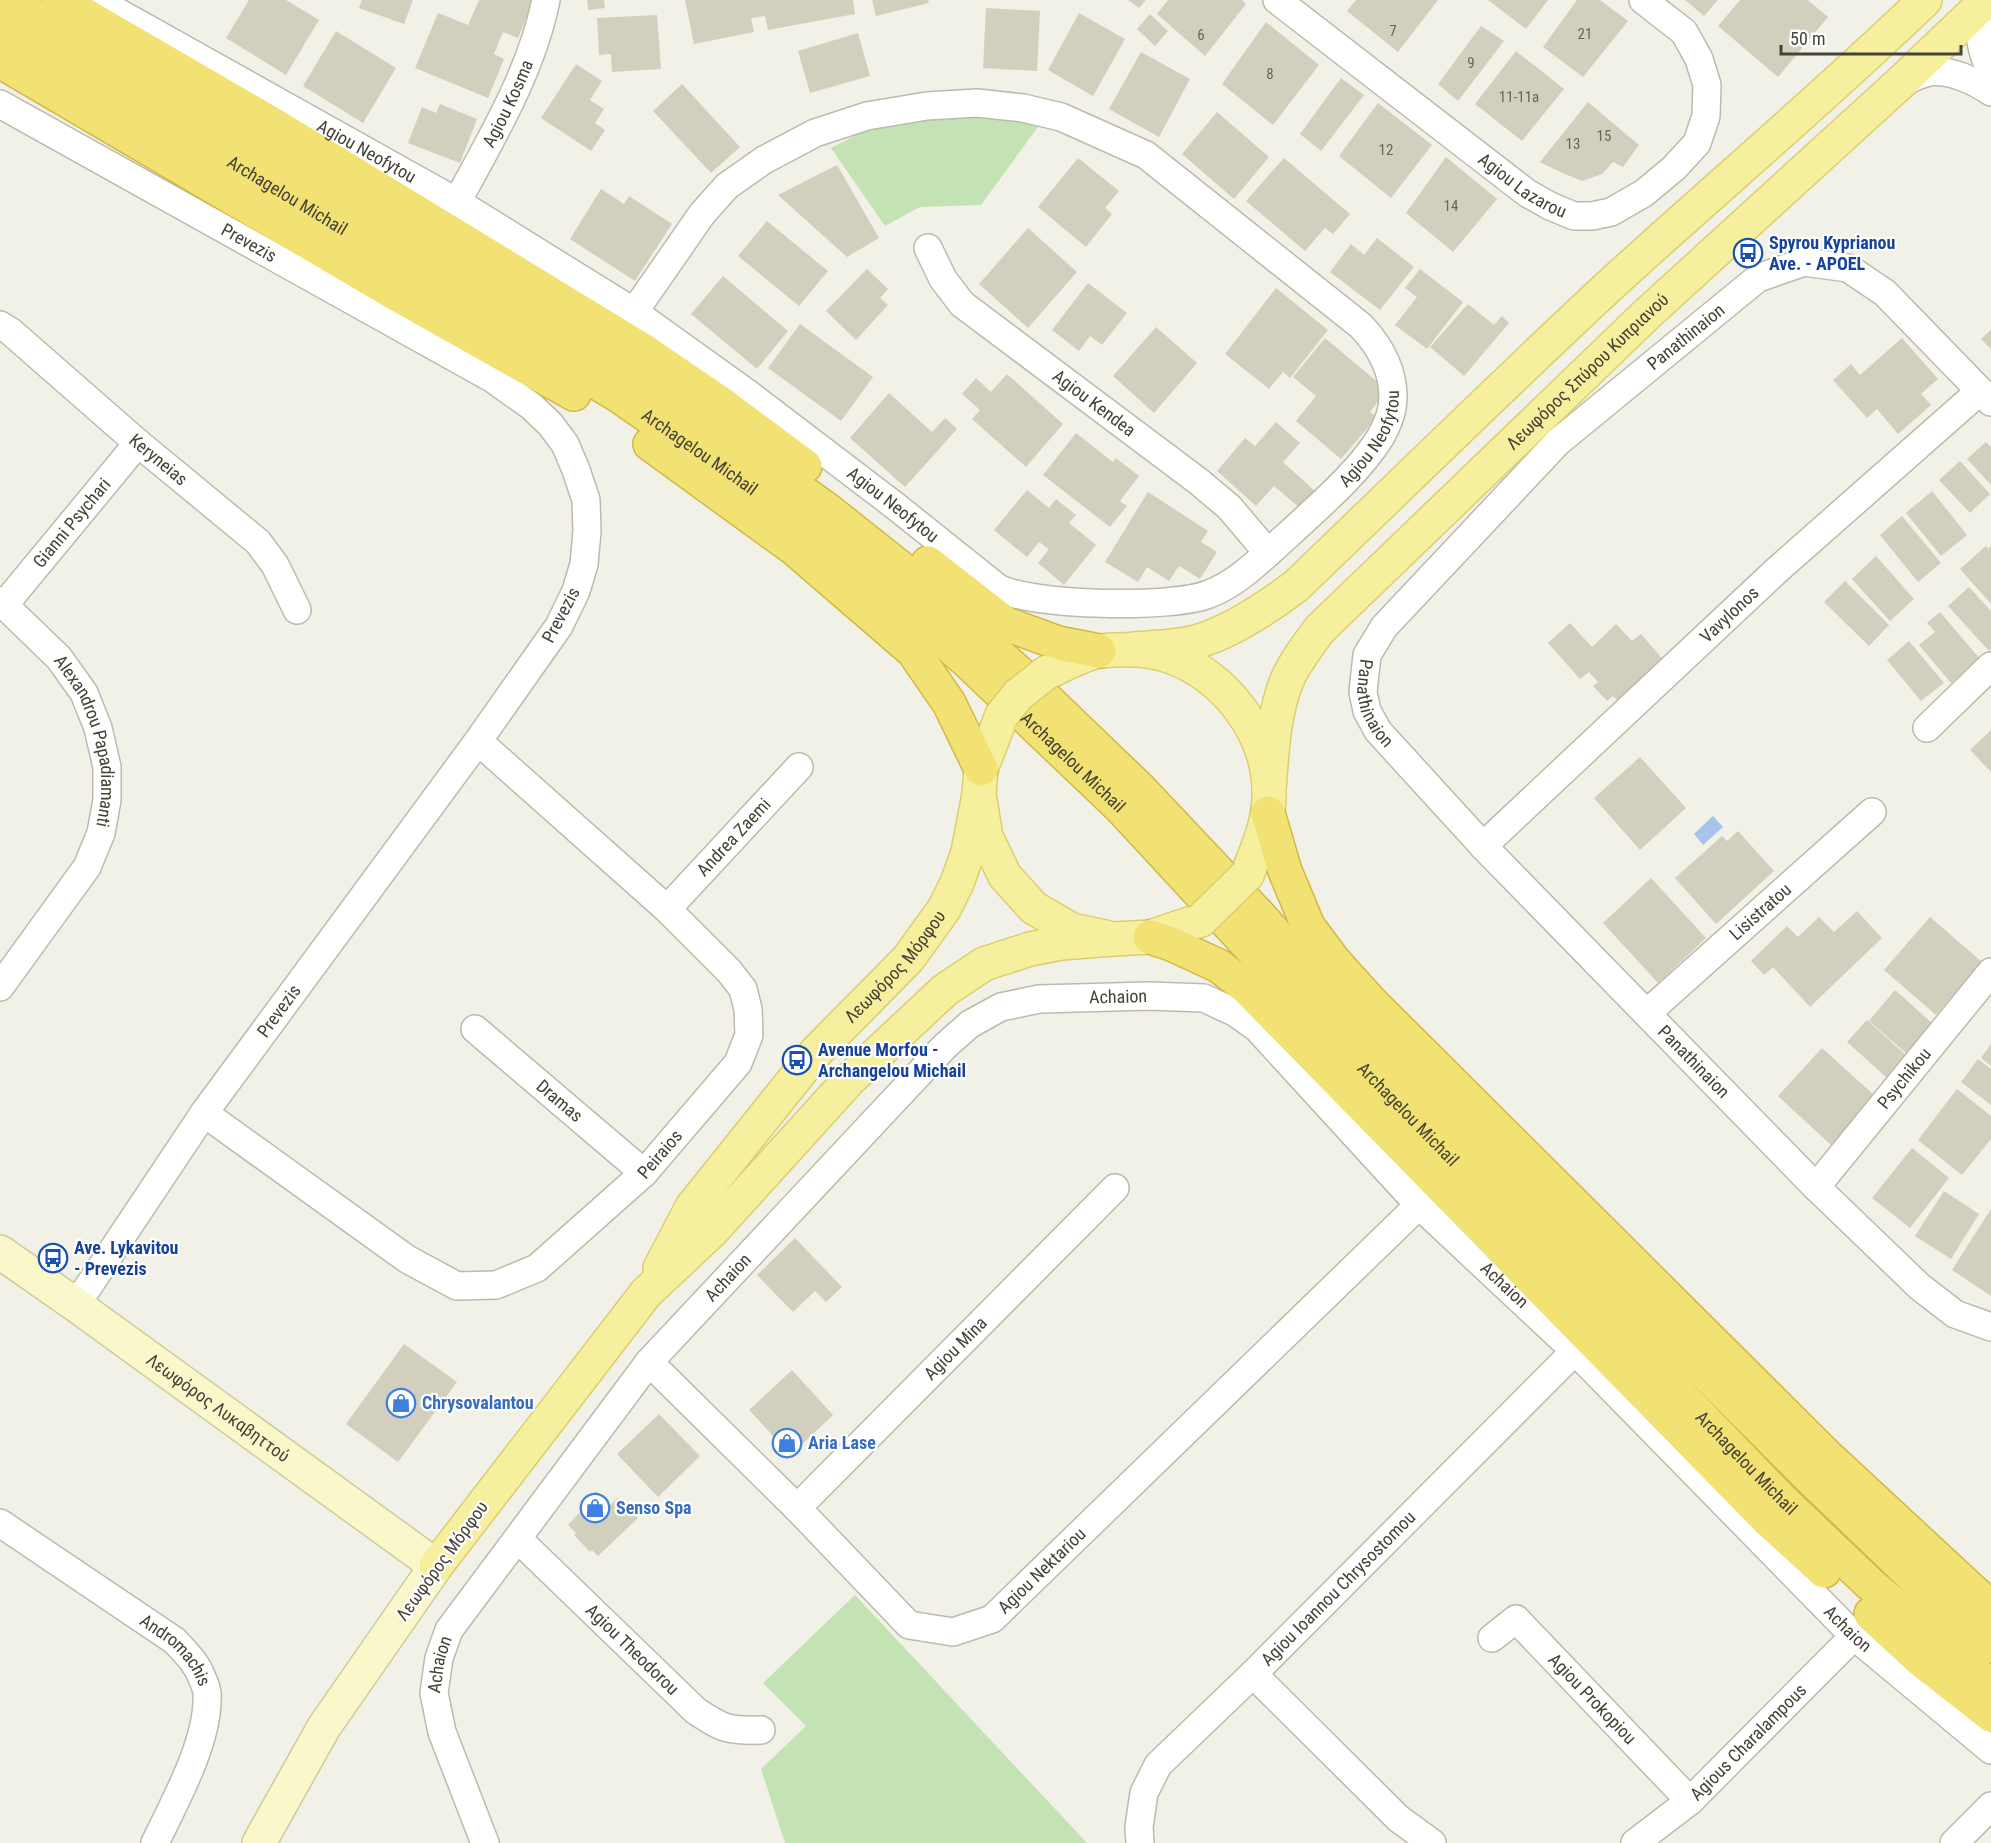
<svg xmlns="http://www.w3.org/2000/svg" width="1991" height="1843" font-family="'Roboto Condensed',sans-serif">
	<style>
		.green { fill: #c4e3b4 }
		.water { fill: #a9c2ea }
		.building { fill: #d3cfbe }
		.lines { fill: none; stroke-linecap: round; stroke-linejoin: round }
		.street-casing { stroke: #bdbaab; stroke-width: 30 }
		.secondary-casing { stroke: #cecb9a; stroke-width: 36 }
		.primary-casing { stroke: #dacf6e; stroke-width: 36 }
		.highway-casing { stroke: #d0b943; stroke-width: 36 }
		.street { stroke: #fff; stroke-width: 27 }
		.secondary { stroke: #faf8ca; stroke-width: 33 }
		.primary { stroke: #f6ef9d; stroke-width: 33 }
		.highway { stroke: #f2e173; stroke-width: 33 }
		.primary-bridge-casing { stroke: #dacf6e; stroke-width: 36; stroke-linecap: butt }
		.primary-bridge { stroke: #f6ef9d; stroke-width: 33 }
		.labels { text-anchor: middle; stroke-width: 4.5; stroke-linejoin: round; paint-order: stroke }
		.number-label { font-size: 15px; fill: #686559 }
		.street-label { font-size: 18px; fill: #454237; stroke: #fff }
		.transit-label { font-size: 18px; font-weight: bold; fill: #164399; stroke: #fff; text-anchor: start }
		.shop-label { font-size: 18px; font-weight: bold; fill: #366cbe; stroke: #fff; text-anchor: start }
	</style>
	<rect width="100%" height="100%" fill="#f2f1e8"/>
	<g class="green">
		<polygon points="966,108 1040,124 981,205 920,207 885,226 831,148 880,123"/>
		<polygon points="855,1595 1087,1843 785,1843 761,1769 806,1726 763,1683"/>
	</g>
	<polygon class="water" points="1713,816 1723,827 1703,845 1694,834"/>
	<g class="building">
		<polygon points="249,0 286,0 319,20 286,75 226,38"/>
		<polygon points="362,0 413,0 404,24 359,8"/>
		<polygon points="479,0 534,0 518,38 503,32 494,54 504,59 488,98 415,68 438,13 468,25"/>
		<polygon points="587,0 604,0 605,8 588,10"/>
		<polygon points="685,0 853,0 855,14 768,30 765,16 751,18 754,32 694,44"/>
		<polygon points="872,0 928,0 929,3 876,16"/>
		<polygon points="1128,0 1146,0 1139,8"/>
		<polygon points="1168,0 1242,0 1246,4 1205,56 1157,14"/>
		<polygon points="1356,0 1438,0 1398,52 1347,11"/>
		<polygon points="1488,0 1548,0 1526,29"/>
		<polygon points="1577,0 1600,0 1628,21 1583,77 1543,47"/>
		<polygon points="1685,0 1718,0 1704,16"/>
		<polygon points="1740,0 1808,0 1828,17 1778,77 1718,26"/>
		<polygon points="986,8 1040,11 1037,71 983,68"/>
		<polygon points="1079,13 1125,39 1093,96 1048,70"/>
		<polygon points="1150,14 1168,31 1155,46 1137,29"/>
		<polygon points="657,15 661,69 612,72 611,54 599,55 597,18"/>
		<polygon points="1266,22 1319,65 1273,125 1222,84"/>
		<polygon points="1481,26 1504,41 1458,101 1438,84"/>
		<polygon points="336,31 396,68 363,123 303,86"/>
		<polygon points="858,33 870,76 810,93 798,51"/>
		<polygon points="1516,51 1564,89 1522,141 1475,104"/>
		<polygon points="1141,52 1190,79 1159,137 1109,109"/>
		<polygon points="576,64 602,81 590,100 604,109 595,123 605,130 591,151 541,118"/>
		<polygon points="1341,78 1364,95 1321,151 1300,134"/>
		<polygon points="682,84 740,147 711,173 653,111"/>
		<polygon points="1588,102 1639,145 1623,167 1613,162 1602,174 1582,181 1560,172 1540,162"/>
		<polygon points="1378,103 1432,145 1391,198 1339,156"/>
		<polygon points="440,104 477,119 460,163 408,143 422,107 436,113"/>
		<polygon points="1217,112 1269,157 1234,199 1182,154"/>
		<polygon points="1446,157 1497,199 1453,252 1406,213"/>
		<polygon points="1078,158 1119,191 1105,208 1112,214 1086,247 1038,207"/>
		<polygon points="1284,158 1350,214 1333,234 1325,228 1305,251 1246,201"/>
		<polygon points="837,165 879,238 847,257 778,195"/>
		<polygon points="601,189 624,204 629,196 672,224 635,281 570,239"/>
		<polygon points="767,221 828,271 799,306 738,256"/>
		<polygon points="1028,228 1077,272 1028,328 979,284"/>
		<polygon points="1377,238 1414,267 1380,310 1330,272 1351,244 1364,255"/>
		<polygon points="867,269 888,289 880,298 888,305 856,340 826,311"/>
		<polygon points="1420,269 1463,302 1427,349 1395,325 1417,297 1405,288"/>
		<polygon points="723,276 788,331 757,369 691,314"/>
		<polygon points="1088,283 1127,313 1102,345 1090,336 1079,351 1052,330"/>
		<polygon points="1276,288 1328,330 1290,378 1283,372 1269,389 1225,354"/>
		<polygon points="1468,304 1494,325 1502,316 1509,323 1464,376 1430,347"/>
		<polygon points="800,324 873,377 841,421 768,368"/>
		<polygon points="1156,327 1197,363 1154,413 1113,376"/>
		<polygon points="1991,330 1991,349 1981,339"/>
		<polygon points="1325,338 1387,390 1370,412 1377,417 1341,459 1296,421 1316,396 1293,377"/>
		<polygon points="1902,338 1938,379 1921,394 1931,405 1898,434 1877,409 1867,418 1833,380 1851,364 1860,375"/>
		<polygon points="1007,374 1063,424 1026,467 972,419 980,410 962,394 976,378 991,392"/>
		<polygon points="889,393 932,432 945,418 957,429 905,487 850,438"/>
		<polygon points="1276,422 1300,443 1283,462 1316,492 1301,509 1274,486 1256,506 1217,471 1245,438 1255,446"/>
		<polygon points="1076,433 1113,462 1116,458 1139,476 1120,501 1127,506 1110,527 1043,475"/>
		<polygon points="1986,442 1991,447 1991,485 1967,459"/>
		<polygon points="1960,461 1990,494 1970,513 1939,480"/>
		<polygon points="1027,490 1049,508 1056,499 1076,515 1069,523 1096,545 1064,585 1038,563 1049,549 1039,542 1027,557 994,530"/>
		<polygon points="1932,491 1967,535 1941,556 1906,513"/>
		<polygon points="1148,492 1208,531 1201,542 1217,552 1200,579 1179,566 1169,581 1147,567 1138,582 1105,562"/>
		<polygon points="1902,516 1941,563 1918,582 1880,535"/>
		<polygon points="1986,546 1988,549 1991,546 1991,604 1960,569"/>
		<polygon points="1876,556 1914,599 1890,621 1852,579"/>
		<polygon points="1845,581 1889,625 1869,646 1824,602"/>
		<polygon points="1969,587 1991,611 1991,649 1989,651 1948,606"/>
		<polygon points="1940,612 1980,659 1951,683 1919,645 1935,632 1927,623"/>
		<polygon points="1570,623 1592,647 1616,624 1632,641 1641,634 1666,663 1621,704 1613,696 1607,701 1593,686 1598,682 1589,672 1580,679 1548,643"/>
		<polygon points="1909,641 1944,683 1921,701 1887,660"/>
		<polygon points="1991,730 1991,772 1970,750"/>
		<polygon points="1640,757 1686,808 1640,850 1594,798"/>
		<polygon points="1738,831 1774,871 1716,924 1675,878 1722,836 1727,841"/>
		<polygon points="1651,878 1706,938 1658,983 1603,923"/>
		<polygon points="1857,911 1882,938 1810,1007 1773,967 1764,975 1751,961 1787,926 1798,937 1819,917 1834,932"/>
		<polygon points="1930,917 1982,962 1936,1015 1884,970"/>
		<polygon points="1895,990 1932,1023 1906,1053 1869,1021"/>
		<polygon points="1867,1020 1906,1055 1886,1077 1847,1042"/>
		<polygon points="1991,1044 1991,1066 1981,1058"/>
		<polygon points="1822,1048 1875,1096 1831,1145 1778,1096"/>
		<polygon points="1978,1059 1991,1069 1991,1105 1961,1082"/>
		<polygon points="1957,1089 1991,1116 1991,1139 1962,1175 1918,1140"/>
		<polygon points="1912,1148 1949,1178 1910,1228 1872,1198"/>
		<polygon points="1944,1191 1979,1214 1951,1259 1915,1236"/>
		<polygon points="1991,1209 1991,1296 1952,1270"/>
		<polygon points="795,1238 842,1287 826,1302 815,1291 793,1312 757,1275"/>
		<polygon points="404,1344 457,1382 398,1462 346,1424"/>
		<polygon points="792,1370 833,1415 791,1455 749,1410"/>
		<polygon points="659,1414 700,1456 658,1497 617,1454"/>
		<polygon points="596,1491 610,1505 618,1498 638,1518 598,1556 592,1550 590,1552 574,1535 576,1533 568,1525 581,1511 579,1508"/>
	</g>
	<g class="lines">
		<g class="street-casing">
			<g id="street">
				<path id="s1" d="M96 0 457 202 634 312 747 393 894 505 998 588C1032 606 1172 609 1209 594 1239 583 1265 555 1289 534 1321 504 1356 475 1380 438 1385 429 1390 419 1392 408 1397 377 1382 348 1361 326L1146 155 1061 117 1023 108 977 103 927 106 867 116 815 133 764 160 727 186 702 214 634 312"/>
				<path id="s2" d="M1277 0 1527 193 1550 206 1574 216H1592L1611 212 1644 193 1674 168 1697 143 1706 116 1707 85 1699 59 1684 32 1643 0"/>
				<path d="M1983 5C1978 31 1979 47 1991 72"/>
				<path d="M1903 83C1911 78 1920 74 1929 72 1950 69 1975 81 1991 92"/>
				<path id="s3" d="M0 104 493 379 531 406 550 424 565 444 576 470 586 500 587 531 584 564 576 591 559 626 478 741 204 1113 76 1305"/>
				<path id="s4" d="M457 202C492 137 531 73 546 0"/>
				<path id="s5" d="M928 248 943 279 962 304 1198 481 1229 507 1268 553"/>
				<path id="s6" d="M0 325 10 331 138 443 258 542 275 565 297 610"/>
				<path id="s7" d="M1991 402 1885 293 1848 268 1804 262 1758 278 1558 442 1384 627 1367 655 1363 692 1367 711 1378 731 1483 846 1816 1187 1920 1287 1955 1314 1991 1327"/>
				<path id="s8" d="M0 601 59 658 84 693 98 728 107 767V800L101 833 87 867 0 987"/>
				<path id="s9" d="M5 604 138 443"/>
				<polyline points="1927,728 1991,666"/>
				<path id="s10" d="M1483 846 1776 571 1980 391"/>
				<path id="s11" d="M667 909 799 767"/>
				<path id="s12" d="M1647 1013 1872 812"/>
				<path id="s13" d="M475 1029 644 1173"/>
				<path id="s14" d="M204 1113 407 1259 457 1286 496 1285 537 1268 644 1173 738 1063 749 1035 748 1009 743 989 729 971 667 909 478 741"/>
				<path id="s15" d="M1816 1187 1991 972"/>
				<path id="s16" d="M649 1362 797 1508 909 1625 953 1632 992 1619 1419 1205"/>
				<path id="s17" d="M797 1508 1115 1188"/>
				<path id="s18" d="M0 1523 175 1641C185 1652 197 1663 202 1678 205 1684 208 1693 207 1700 207 1744 174 1803 155 1843"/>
				<path id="s19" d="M518 1539 696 1711C723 1729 728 1731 761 1730"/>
				<path id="s20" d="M1492 1638 1516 1619 1690 1801"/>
				<polyline points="1253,1674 1399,1819 1432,1843"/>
				<path id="s21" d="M485 1843 442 1732 434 1693 439 1658 449 1630 649 1362 944 1047 970 1024 1001 1007 1039 999 1149 996 1204 998 1236 1013 1257 1028 1419 1205 1575 1351 1854 1636 1991 1750"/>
				<path id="s22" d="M1140 1843 1139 1827 1144 1793 1158 1765 1253 1674 1575 1351"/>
				<path id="s23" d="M1635 1843 1690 1801 1854 1636"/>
				<polyline points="1954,1843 1991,1806"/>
			</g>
		</g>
		<g class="secondary-casing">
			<g id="secondary">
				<path id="s24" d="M0 1252 76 1305 436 1566 324 1727 259 1843"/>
			</g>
		</g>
		<g class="primary-casing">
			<g id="primary">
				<path d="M1134 649C1155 647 1178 647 1199 641 1233 631 1268 607 1296 586 1400 486 1503 385 1608 287 1713 191 1822 99 1925 0"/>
				<path d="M1046 673C1062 666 1085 653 1101 651 1123 649 1148 649 1169 656 1225 676 1268 731 1269 791 1270 821 1258 847 1247 875"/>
				<polyline points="1002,715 981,769 979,794 986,837 1005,876 1034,908 1072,930 1114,939 1150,937 1201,920"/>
				<path id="s25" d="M1269 790C1272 753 1273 715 1287 680 1295 662 1308 645 1320 629L1647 314 1899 84 1987 0"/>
				<path id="s26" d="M660 1268 692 1207 817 1051 908 959 944 909 957 883 968 852 979 794"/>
				<polyline points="436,1566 646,1293 712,1231 850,1079 945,990 984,964 1030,949 1061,943 1114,939"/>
			</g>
		</g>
		<g class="highway-casing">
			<g id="highway">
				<polyline points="8,0 250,141 630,370 671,398 829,511 907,573 1017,671 1140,789 1257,913 1354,1022 1808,1476 1956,1618 1991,1646"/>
				<polyline points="59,0 274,125 641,349 723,405 805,466"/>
				<path id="s27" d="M0 27 167 123 616 394 733 475 814 534 894 598 969 663 1121 808 1335 1039 1783 1501 1870 1584 1991 1686"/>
				<polyline points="0,61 391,291 574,394"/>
				<polyline points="650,444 796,550 913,651 949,703 981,769"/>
				<polyline points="928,563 1006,624 1058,643 1099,651"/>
				<polyline points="1268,813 1285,871 1308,926 1334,961 1371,1002 1826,1455 1991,1608"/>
				<polyline points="1150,937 1171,944 1219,966 1246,987 1767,1519 1824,1571"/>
				<polyline points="1871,1614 1921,1660 1991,1715"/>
			</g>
		</g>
		<use href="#street" class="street"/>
		<use href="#secondary" class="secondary"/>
		<use href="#primary" class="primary"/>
		<use href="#highway" class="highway"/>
		<g class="primary-bridge-casing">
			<g id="primary-bridge">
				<polyline points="1002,715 1018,695 1046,673"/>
				<polyline points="1201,920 1247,875"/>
			</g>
		</g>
		<use href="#primary-bridge" class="primary-bridge"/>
	</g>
	<defs>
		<g id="bus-ring" transform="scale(1.5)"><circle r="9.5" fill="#fff" stroke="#1a4fb4" stroke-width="1.5"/><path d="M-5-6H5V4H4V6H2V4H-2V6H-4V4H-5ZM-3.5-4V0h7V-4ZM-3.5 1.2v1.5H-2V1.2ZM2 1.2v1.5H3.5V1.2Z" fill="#1a4fb4"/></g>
		<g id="shop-ring" transform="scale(1.5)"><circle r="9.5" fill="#fff" stroke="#3f7fe0" stroke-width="1.5"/><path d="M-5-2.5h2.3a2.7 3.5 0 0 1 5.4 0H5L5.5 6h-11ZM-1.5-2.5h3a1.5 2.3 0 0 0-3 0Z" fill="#3f7fe0"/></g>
	</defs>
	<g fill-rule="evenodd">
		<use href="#bus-ring" x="1748" y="253"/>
		<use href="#bus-ring" x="797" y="1060"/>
		<use href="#bus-ring" x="53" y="1258"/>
		<use href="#shop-ring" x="401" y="1403"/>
		<use href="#shop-ring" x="787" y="1443"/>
		<use href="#shop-ring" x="595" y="1508"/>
	</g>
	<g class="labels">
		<g class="number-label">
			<text x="1393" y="36">7</text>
			<text x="1585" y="39">21</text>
			<text x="1201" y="40">6</text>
			<text x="1471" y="68">9</text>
			<text x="1270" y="79">8</text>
			<text x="1519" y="102">11-11a</text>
			<text x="1604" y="141">15</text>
			<text x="1573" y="149">13</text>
			<text x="1386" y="155">12</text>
			<text x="1451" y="211">14</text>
		</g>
		<g class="street-label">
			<text dy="6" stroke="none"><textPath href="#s4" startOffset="111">Agiou Kosma</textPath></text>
			<text dy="6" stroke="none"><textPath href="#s1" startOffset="310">Agiou Neofytou</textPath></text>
			<text dy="6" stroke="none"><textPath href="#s2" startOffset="308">Agiou Lazarou</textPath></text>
			<text dy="6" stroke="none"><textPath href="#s27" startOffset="333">Archagelou Michail</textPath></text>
			<text dy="6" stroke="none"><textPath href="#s3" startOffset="285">Prevezis</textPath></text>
			<text transform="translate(1686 337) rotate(-39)" y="6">Panathinaion</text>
			<text dy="6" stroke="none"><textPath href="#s25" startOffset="544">Λεωφόρος Σπύρου Κυπριανού</textPath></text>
			<text dy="6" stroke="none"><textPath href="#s5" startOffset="231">Agiou Kendea</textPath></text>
			<text dy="6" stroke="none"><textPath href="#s1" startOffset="1521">Agiou Neofytou</textPath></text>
			<text dy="6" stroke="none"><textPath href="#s27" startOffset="819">Archagelou Michail</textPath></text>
			<text dy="6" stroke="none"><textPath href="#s6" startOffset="208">Keryneias</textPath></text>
			<text dy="6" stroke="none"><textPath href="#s1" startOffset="945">Agiou Neofytou</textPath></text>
			<text dy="6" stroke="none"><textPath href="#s9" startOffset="105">Gianni Psychari</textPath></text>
			<text transform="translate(561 615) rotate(-62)" y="6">Prevezis</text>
			<text dy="6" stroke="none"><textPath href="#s10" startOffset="338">Vavylonos</textPath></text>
			<text dy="6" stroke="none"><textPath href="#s7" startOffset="886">Panathinaion</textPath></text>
			<text dy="6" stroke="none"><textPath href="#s8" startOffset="172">Alexandrou Papadiamanti</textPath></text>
			<text dy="6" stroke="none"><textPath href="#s27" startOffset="1305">Archagelou Michail</textPath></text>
			<text dy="6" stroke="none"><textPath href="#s11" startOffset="98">Andrea Zaemi</textPath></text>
			<text dy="6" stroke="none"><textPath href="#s12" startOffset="152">Lisistratou</textPath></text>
			<text dy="6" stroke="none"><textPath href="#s26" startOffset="384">Λεωφόρος Μόρφου</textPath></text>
			<text dy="6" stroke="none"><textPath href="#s21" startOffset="1178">Achaion</textPath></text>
			<text transform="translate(279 1011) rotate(-54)" y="6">Prevezis</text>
			<text dy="6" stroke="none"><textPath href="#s7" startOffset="1372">Panathinaion</textPath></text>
			<text dy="6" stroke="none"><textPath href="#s15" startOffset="140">Psychikou</textPath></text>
			<text dy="6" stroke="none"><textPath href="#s13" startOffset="111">Dramas</textPath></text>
			<text dy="6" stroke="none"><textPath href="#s27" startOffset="1791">Archagelou Michail</textPath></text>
			<text dy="6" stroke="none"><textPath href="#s14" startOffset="558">Peiraios</textPath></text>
			<text dy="6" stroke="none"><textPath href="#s21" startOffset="674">Achaion</textPath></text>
			<text dy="6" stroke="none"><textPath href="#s21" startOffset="1682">Achaion</textPath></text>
			<text dy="6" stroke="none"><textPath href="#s17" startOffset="225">Agiou Mina</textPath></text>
			<text dy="6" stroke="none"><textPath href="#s24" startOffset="268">Λεωφόρος Λυκαβηττού</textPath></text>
			<text dy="6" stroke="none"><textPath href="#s27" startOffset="2277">Archagelou Michail</textPath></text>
			<text transform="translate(442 1561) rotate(-54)" y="6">Λεωφόρος Μόρφου</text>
			<text dy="6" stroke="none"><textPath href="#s16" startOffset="525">Agiou Nektariou</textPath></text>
			<text dy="6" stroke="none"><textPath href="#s22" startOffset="334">Agiou Ioannou Chrysostomou</textPath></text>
			<text dy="6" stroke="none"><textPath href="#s21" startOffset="2168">Achaion</textPath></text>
			<text dy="6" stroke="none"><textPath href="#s19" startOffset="159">Agiou Theodorou</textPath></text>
			<text dy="6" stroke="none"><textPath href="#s18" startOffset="218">Andromachis</textPath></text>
			<text dy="6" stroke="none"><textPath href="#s21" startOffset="188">Achaion</textPath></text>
			<text dy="6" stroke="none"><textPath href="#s20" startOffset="141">Agiou Prokopiou</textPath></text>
			<text dy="6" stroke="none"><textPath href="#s23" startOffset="152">Agious Charalampous</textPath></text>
		</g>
		<g class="transit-label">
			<text x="1769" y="249">Spyrou Kyprianou<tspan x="1769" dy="21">Ave. - APOEL</tspan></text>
			<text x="818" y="1056">Avenue Morfou -<tspan x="818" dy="21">Archangelou Michail</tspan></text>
			<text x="74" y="1254">Ave. Lykavitou<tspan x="74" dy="21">- Prevezis</tspan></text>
		</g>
		<g class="shop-label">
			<text x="422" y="1409">Chrysovalantou</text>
			<text x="808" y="1449">Aria Lase</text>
			<text x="616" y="1514">Senso Spa</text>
		</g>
	</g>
	<path d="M1781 45v9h180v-9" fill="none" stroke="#454237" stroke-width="3"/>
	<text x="1790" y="45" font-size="18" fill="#454237" stroke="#ffffff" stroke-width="4.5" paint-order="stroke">50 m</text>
</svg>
